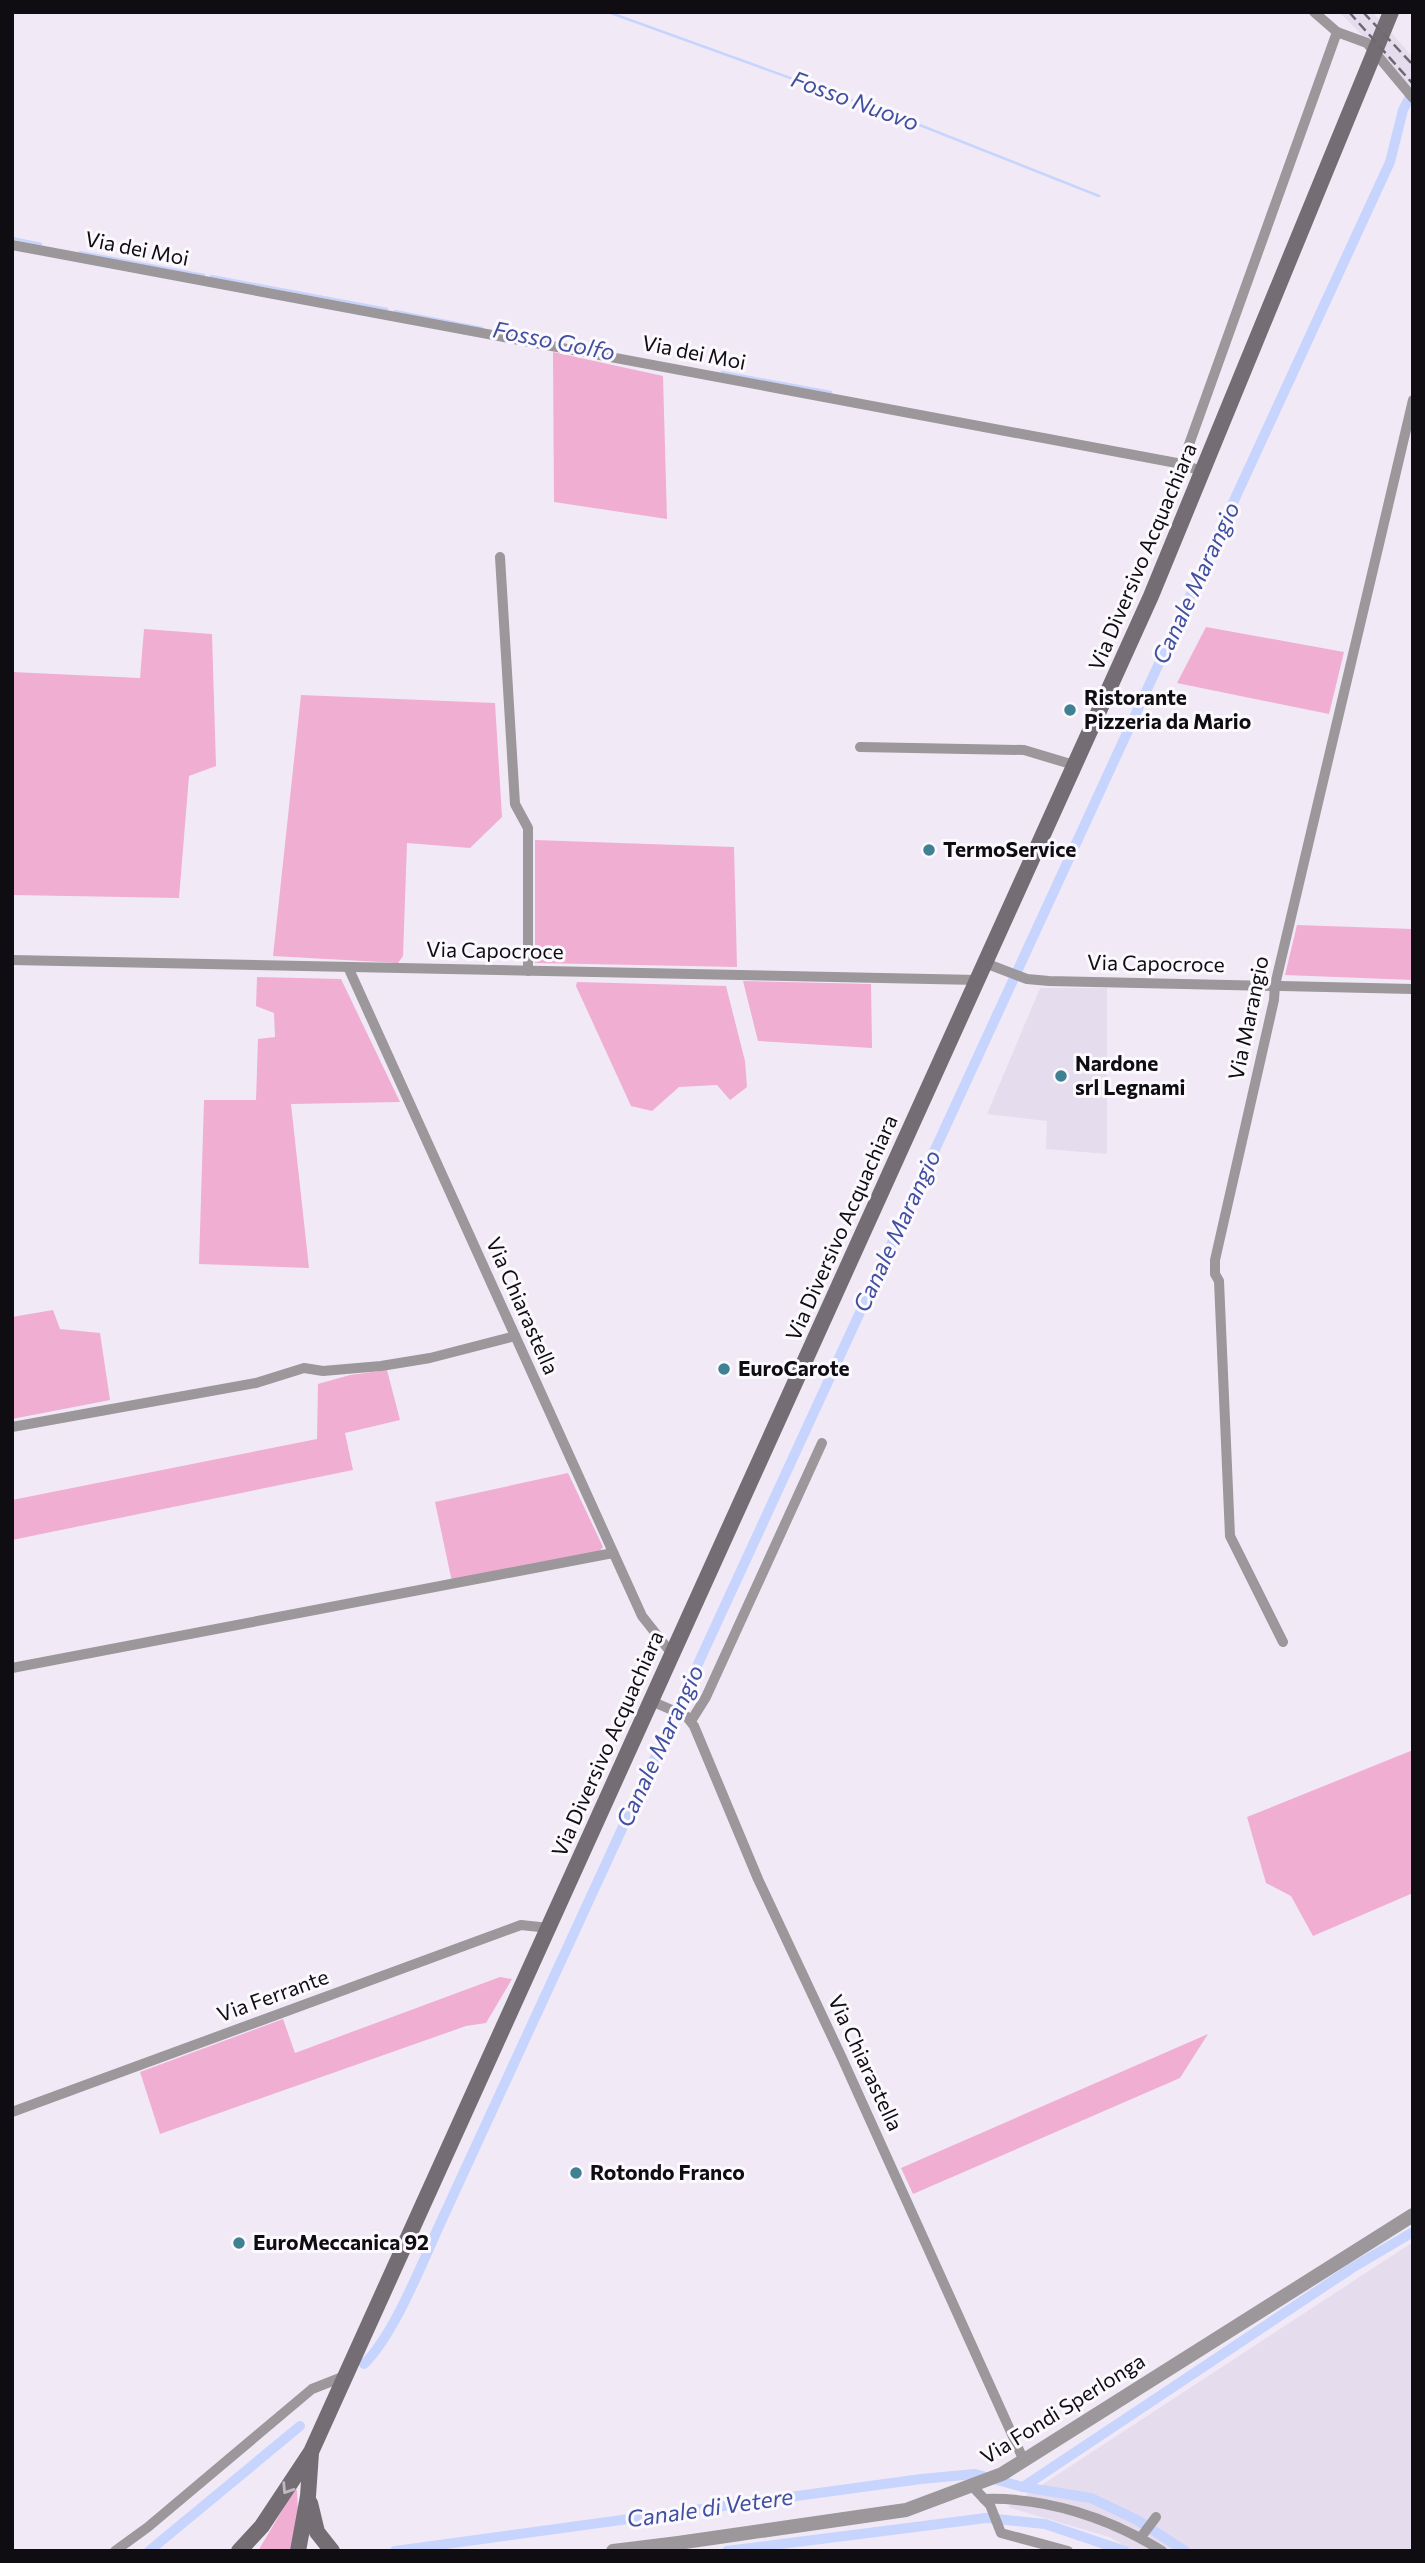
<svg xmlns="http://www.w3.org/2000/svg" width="1425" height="2563" font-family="Commissioner,sans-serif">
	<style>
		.built { fill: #e5dcee }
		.green { fill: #f0aed2 }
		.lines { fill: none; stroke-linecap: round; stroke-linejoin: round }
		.stream { stroke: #c7d4fe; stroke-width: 2.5 }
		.canal { stroke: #c7d4fe; stroke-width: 10 }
		.minor { stroke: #9b979b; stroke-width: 10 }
		.tertiary { stroke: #9b979b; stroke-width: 14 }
		.secondary { stroke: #746e74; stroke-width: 16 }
		.rail { stroke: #6d6970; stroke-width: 2.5; stroke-dasharray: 10 5; stroke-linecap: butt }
		.oneway { stroke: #bfbac0 }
		.poi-dot { fill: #3f8192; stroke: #fcf9fe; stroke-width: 2.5 }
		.labels { text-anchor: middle; stroke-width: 6; stroke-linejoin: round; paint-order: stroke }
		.street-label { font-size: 21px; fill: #0f0d11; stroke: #fcf9fe }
		.poi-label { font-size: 21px; font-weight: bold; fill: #0f0d11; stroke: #fcf9fe; text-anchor: start }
		.water-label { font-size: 23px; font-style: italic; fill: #404f9f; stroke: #fcf9fe }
	</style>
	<rect width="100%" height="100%" fill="#f1eaf6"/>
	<g class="built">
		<polygon points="1339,12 1372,12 1374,14 1413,57 1413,95 1366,39"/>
		<polygon points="1040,988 1107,988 1107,1154 1046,1149 1047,1121 987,1114"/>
		<polygon points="1413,2242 1413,2551 1134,2551 1109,2537 1008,2507"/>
	</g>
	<g class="green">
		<polygon points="553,352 663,376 667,519 554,502"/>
		<polygon points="1206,627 1344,652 1329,714 1177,683"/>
		<polygon points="144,629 212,634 216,766 189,776 179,898 12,895 12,672 140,678"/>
		<polygon points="301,695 495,703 502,817 470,848 407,843 403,956 398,963 273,956"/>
		<polygon points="535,840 734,847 737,967 535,963"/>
		<polygon points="1297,925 1413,929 1413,980 1285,975"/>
		<polygon points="257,977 341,979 400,1102 291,1104 309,1268 199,1264 204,1100 256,1100 258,1039 275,1037 274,1013 256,1006"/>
		<polygon points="743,981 871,984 872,1048 758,1041"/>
		<polygon points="577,982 726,986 745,1061 747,1087 730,1100 717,1085 679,1087 652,1111 631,1106 576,986"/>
		<polygon points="53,1310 60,1329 100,1333 110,1400 12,1419 12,1317"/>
		<polygon points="387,1370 400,1420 345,1433 353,1470 12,1540 12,1500 317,1439 318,1384 350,1375"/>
		<polygon points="568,1473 603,1547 599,1552 452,1582 435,1502"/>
		<polygon points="1413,1750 1413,1893 1313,1936 1291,1896 1266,1883 1247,1817"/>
		<polygon points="500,1977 512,1979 486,2023 466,2026 160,2134 140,2072 283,2019 295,2053"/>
		<polygon points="1208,2034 1180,2078 913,2194 901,2168"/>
		<polygon points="295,2489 297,2490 298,2513 293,2551 258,2551"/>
	</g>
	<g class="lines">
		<g class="stream">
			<polyline points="608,12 912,122 1099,196"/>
			<polyline points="12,238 41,244"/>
			<polyline points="80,252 204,275"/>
			<polyline points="211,276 387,309"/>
			<polyline points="395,311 482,328"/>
			<polyline points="722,372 831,392"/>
		</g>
		<g class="canal">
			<path d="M364 2364C396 2333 425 2255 445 2213L1390 162 1403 110 1413 91"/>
			<polyline points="1023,2487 1352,2268 1413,2232"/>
			<polyline points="149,2551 300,2426"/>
			<polyline points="395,2551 921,2479 975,2474 1023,2487 1091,2498 1137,2520 1185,2551"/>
			<polyline points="727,2551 986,2518 1045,2524 1125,2551"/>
		</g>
		<g class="minor">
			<polyline points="1314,12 1337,32 1367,43 1413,98"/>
			<polyline points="12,245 1182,464 1203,472"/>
			<polyline points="1182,464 1337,32"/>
			<polyline points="500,557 515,804 528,828 528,971"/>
			<polyline points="860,747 1024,750 1074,765"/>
			<polyline points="12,960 978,980"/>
			<polyline points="985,963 1027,979 1049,981 1413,989"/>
			<polyline points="348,967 642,1616 672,1654"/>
			<polyline points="12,1427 256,1383 304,1368 323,1371 381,1366 430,1358 515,1336"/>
			<polyline points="1283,1642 1230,1536 1219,1281 1215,1274 1215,1260 1274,1000 1275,985 1413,400"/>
			<polyline points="12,1668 613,1553"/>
			<polyline points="651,1701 686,1716 694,1726 758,1879 842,2058 1024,2461"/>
			<polyline points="691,1721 706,1697 822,1443"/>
			<polyline points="12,2112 521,1925 549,1928"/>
			<polyline points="972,2486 990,2505 1001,2533 1068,2551"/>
			<path d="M984 2499C1046 2497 1110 2518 1162 2551"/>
			<polyline points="1141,2537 1156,2517"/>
			<polyline points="115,2551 148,2527 312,2389 345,2376"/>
		</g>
		<polyline class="tertiary" points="613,2551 678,2543 906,2510 1002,2474 1413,2215"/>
		<g class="secondary">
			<polyline points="310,2503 317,2532 332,2551"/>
			<polyline points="239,2551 262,2526 311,2452 1151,596 1391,12"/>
			<polyline points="298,2551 308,2496 311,2453"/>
		</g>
		<g class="rail">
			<polyline points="1349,12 1413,84"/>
			<polyline points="1363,12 1413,65"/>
		</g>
	</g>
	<defs><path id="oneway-chevron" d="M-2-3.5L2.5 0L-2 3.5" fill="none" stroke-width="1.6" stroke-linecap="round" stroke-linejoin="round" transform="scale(1.75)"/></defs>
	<use class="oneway" href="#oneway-chevron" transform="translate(287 2489) rotate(123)"/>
	<g class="poi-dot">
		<circle cx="1070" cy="710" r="7"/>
		<circle cx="929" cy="850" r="7"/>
		<circle cx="1061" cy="1076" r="7"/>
		<circle cx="724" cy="1369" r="7"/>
		<circle cx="576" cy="2173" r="7"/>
		<circle cx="239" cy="2243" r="7"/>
	</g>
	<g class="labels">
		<g class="street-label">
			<text transform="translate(137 249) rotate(11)" y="7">Via dei Moi</text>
			<text transform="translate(694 353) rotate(11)" y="7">Via dei Moi</text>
			<text transform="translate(1143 557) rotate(-67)" y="7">Via Diversivo Acquachiara</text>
			<text transform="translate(495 951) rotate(1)" y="7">Via Capocroce</text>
			<text transform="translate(1156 964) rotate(1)" y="7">Via Capocroce</text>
			<text transform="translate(1249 1018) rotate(-78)" y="7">Via Marangio</text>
			<text transform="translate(842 1228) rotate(-66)" y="7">Via Diversivo Acquachiara</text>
			<text transform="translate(522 1306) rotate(66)" y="7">Via Chiarastella</text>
			<text transform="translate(608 1744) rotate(-66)" y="7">Via Diversivo Acquachiara</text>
			<text transform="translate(273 1996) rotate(-20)" y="7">Via Ferrante</text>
			<text transform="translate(865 2063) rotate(65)" y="7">Via Chiarastella</text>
			<text transform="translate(1063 2409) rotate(-32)" y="7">Via Fondi Sperlonga</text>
		</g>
		<g class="poi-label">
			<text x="1084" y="705">Ristorante<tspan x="1084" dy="24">Pizzeria da Mario</tspan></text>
			<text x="943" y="857">TermoService</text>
			<text x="1075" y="1071">Nardone<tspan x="1075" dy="24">srl Legnami</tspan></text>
			<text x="738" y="1376">EuroCarote</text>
			<text x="590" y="2180">Rotondo Franco</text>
			<text x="253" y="2250">EuroMeccanica 92</text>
		</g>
		<g class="water-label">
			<text transform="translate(855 101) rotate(20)" y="8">Fosso Nuovo</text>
			<text transform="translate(554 341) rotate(11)" y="8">Fosso Golfo</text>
			<text transform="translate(1196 583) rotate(-65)" y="8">Canale Marangio</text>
			<text transform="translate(897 1231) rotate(-65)" y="8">Canale Marangio</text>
			<text transform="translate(660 1746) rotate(-65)" y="8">Canale Marangio</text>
			<text transform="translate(710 2508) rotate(-8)" y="8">Canale di Vetere</text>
		</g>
	</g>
	<rect width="1425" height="2563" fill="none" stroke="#0f0d11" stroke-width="28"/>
</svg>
